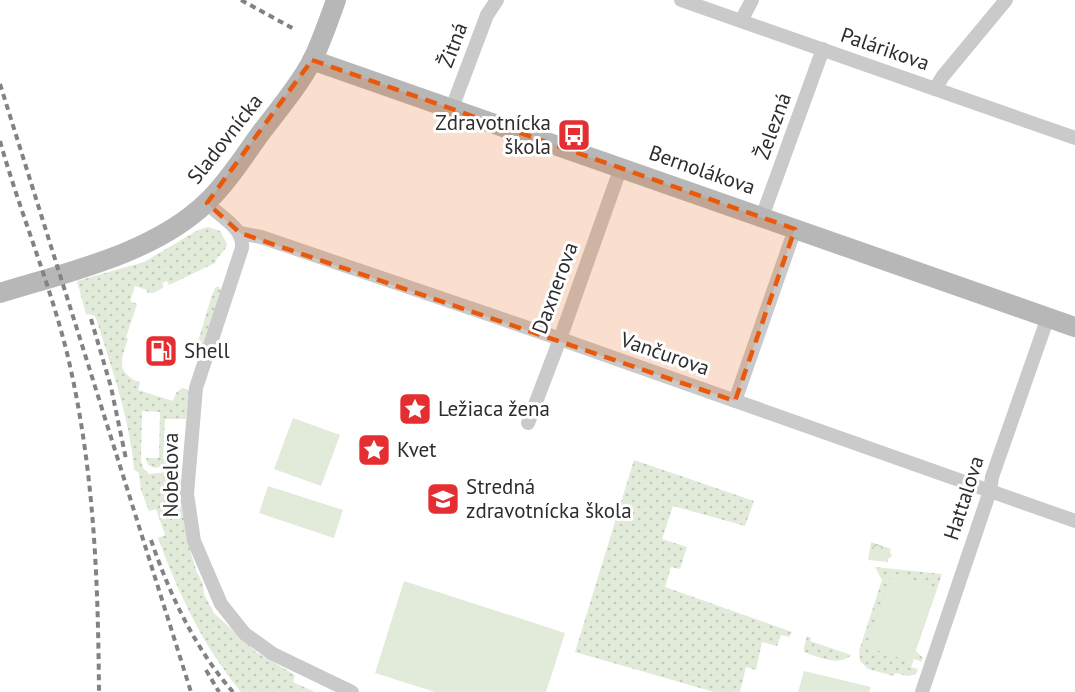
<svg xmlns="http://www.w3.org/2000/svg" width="1075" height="692" font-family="'PT Sans',sans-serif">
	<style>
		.grass { fill: url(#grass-dots) }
		.park { fill: url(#park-crowns) }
		.pitch { fill: #e2eada }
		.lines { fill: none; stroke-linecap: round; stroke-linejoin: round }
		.street { stroke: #cacaca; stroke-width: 14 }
		.secondary { stroke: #b7b7b7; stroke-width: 20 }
		.rail { stroke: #828282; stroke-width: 4; stroke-dasharray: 6 4.5; stroke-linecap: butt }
		.marked { fill: #e8590c; fill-opacity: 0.2; stroke: #e8590c; stroke-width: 4.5; stroke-dasharray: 12 8; stroke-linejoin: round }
		.labels { text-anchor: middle; stroke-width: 6; stroke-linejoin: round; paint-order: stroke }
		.street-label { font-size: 21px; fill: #2d2d2d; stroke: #fff }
		.poi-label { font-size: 21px; fill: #2d2d2d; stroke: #fff; text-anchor: start }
	</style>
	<defs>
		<pattern id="grass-dots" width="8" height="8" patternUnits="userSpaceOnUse" patternTransform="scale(1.5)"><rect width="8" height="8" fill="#e2eada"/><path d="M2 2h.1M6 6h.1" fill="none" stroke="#c2c9bb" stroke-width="1.8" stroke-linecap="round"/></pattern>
		<pattern id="park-crowns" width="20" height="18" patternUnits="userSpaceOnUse" patternTransform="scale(1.5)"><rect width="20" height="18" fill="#e2eada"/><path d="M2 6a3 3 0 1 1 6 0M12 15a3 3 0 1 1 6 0" fill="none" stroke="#c2c9bb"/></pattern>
	</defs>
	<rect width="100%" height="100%" fill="#fff"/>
	<g class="grass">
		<path d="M208 227 220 231 227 244C225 253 217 255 215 263L169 285 167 281 162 283 164 287 154 293H147V290L135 286 130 301 137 304 126 337 128 339C121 359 115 374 140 382L138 390 173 401 176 393 182 388 189 390V394L186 419H165L163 459 181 462 155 468 148 465 146 458H159L160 412 142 411 141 461 143 468 149 474 176 471 181 483 182 507 189 546 196 570 203 584 204 594 214 613 256 652 295 675 293 682 315 692H241C202 644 179 595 158 538L165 535 156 509 149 511 141 490 139 473 134 469C130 418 111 367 96 318L93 315 86 314 77 281 144 262 198 230Z"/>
		<path d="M218 286 222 291 203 344 199 346 197 344C204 325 207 307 215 288Z"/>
		<polygon points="634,460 754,501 745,526 673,506 662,539 687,547 680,569 671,567 665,587 792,632 789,637 781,635 777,646 762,642 756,670 746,667 740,692 714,692 575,652"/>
		<polygon points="875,567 942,574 937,589 892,574 912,661 916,651 923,658 920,663 920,661 914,659 911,667 918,669 919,667 916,674 908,676 895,673 894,676 868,669 860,661 859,651 882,580"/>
		<path d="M807 636 811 638 810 641 851 655C840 667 818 657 804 652V647Z"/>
	</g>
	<polygon class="park" points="871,542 891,549 890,552 892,556 888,559 888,562 868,560"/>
	<g class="pitch">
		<polygon points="293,418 340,435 321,486 274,469"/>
		<polygon points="268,486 343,510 334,538 259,513"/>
		<polygon points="892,574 937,589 912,662 867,647"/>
		<polygon points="404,581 565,633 546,692 435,692 375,673"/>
		<polygon points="804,671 871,687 869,692 798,692"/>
	</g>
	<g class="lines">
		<g class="street">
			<polyline points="681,0 1075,138"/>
			<polyline points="741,21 752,0"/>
			<polyline points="935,89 943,76 1006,0"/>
			<polyline points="452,108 487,15 497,0"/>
			<path d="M207 203C220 217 244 227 242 248L196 388 187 494 194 541 221 604 245 634 273 654 352 692"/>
			<polyline points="762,217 823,49"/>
			<polyline points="240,233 261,237 549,335 1075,521"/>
			<polyline points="735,401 795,229"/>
			<polyline points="528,423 560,339 621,167"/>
			<polyline points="922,692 990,491 992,477 1048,317"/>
		</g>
		<g class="secondary">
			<polyline points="312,60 1075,327"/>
			<path d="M0 293C68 272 155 253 207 202 229 181 245 154 263 130 280 108 300 84 313 59 322 40 329 20 336 0"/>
		</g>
		<g class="rail">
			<polyline points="241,0 294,29"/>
			<polyline points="0,84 191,692"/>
			<path d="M0 141C20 212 49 281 67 353 94 466 98 576 99 692"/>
			<polyline points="91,319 111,387 126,459"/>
			<path d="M151 540C169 593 195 649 233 692"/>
			<polyline points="206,670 219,692"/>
		</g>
	</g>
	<path class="marked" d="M312 60 795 229 735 401 240 233 207 203Z"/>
	<defs>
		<g id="bus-square" transform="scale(1.725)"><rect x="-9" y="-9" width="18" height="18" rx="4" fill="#e42e31" stroke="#fff"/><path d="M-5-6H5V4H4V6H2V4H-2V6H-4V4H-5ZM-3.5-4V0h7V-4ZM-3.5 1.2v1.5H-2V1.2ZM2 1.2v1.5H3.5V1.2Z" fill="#fff"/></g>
		<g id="fuel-square" transform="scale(1.725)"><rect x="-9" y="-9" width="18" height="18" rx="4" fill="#e42e31" stroke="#fff"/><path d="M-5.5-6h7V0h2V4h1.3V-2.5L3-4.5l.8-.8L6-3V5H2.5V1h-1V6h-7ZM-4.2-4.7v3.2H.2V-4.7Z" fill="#fff"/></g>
		<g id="sight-square" transform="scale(1.725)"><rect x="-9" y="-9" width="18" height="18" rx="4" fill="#e42e31" stroke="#fff"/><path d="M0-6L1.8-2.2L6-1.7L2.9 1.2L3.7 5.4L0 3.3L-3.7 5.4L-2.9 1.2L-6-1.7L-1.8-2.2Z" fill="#fff"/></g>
		<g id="school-square" transform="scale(1.725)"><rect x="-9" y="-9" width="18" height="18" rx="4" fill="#e42e31" stroke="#fff"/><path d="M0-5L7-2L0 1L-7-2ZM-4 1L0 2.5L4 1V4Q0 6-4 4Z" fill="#fff"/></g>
	</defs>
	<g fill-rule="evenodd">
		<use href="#bus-square" x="574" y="135"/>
		<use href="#fuel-square" x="161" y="351"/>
		<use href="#sight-square" x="415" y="409"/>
		<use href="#sight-square" x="374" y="450"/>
		<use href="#school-square" x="443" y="499"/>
	</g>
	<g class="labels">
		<g class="street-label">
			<text transform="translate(453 45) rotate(-69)" y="7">Žitná</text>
			<text transform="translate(885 49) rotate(19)" y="7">Palárikova</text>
			<text transform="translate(773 126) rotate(-70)" y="7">Železná</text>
			<text transform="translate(225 139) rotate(-52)" y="7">Sladovnícka</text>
			<text transform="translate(702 170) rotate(19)" y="7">Bernolákova</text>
			<text transform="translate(555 288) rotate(-70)" y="7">Daxnerova</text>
			<text transform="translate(665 354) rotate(19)" y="7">Vančurova</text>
			<text transform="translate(171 475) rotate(-90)" y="7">Nobelova</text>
			<text transform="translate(964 498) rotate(-72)" y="7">Hattalova</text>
		</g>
		<g class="poi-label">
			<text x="551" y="130" text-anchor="end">Zdravotnícka<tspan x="551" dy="24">škola</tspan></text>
			<text x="184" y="358">Shell</text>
			<text x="438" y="416">Ležiaca žena</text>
			<text x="397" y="457">Kvet</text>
			<text x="466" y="494">Stredná<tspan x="466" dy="24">zdravotnícka škola</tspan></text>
		</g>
	</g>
</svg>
